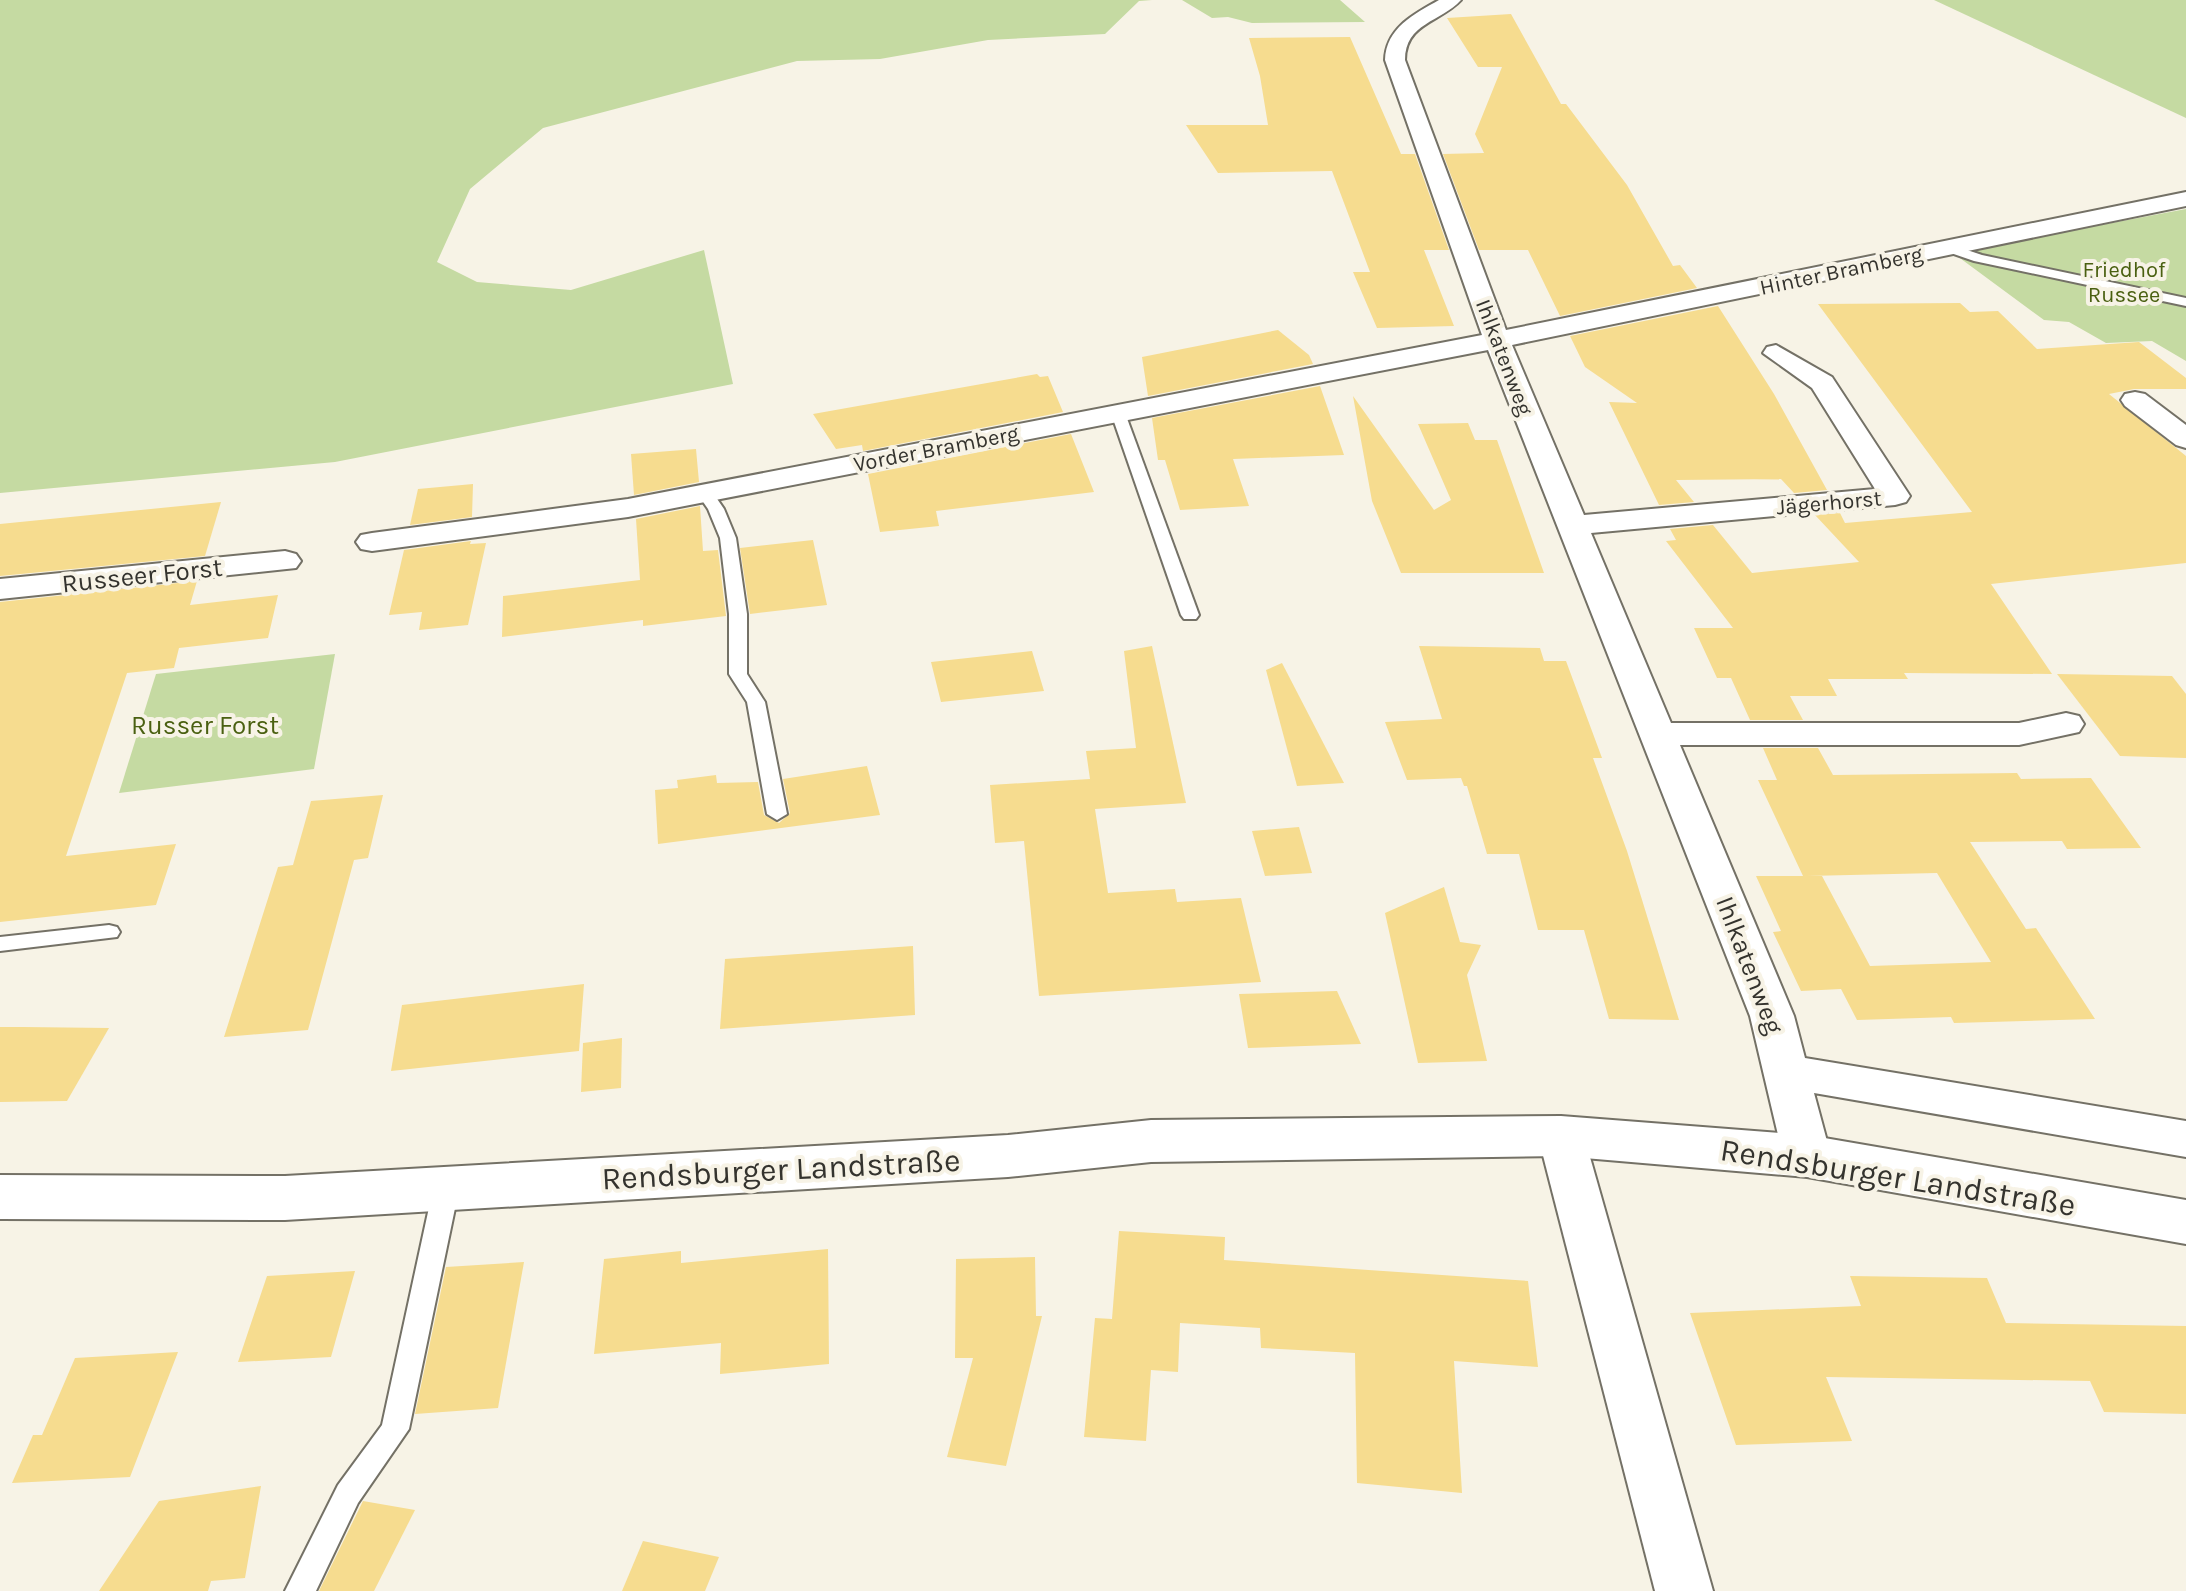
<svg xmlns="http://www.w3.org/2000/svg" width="2186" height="1591" font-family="Karla,sans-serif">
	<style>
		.green { fill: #c5daa2 }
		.building { fill: #f6dc8f; fill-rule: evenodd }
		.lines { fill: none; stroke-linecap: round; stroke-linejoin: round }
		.lane-casing { stroke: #747166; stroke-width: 4 }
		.street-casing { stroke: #747166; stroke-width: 4 }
		.secondary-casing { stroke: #747166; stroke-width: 4 }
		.lane { fill: #fff; fill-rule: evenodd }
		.street { fill: #fff; fill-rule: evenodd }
		.secondary { fill: #fff; fill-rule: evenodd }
		.labels { text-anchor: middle; stroke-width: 8; stroke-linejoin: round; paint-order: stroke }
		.far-park-label { font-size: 22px; fill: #4a6011; stroke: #f7f3e6 }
		.far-street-label { font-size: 22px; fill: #34332e; stroke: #f7f3e6 }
		.street-label { font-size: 26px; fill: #34332e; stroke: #f7f3e6 }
		.park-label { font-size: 26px; fill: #4a6011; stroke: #f7f3e6 }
		.near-street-label { font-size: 32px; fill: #34332e; stroke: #f7f3e6 }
	</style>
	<rect width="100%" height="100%" fill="#f7f3e6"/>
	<g class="green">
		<polygon points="0,0 1152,0 1139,1 1105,34 988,40 880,59 797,61 543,128 470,189 437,262 477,282 571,290 704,250 733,384 335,462 0,493"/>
		<polygon points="1182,0 1340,0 1365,22 1252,23 1228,17 1212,18"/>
		<polygon points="1934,0 2186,0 2186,118"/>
		<polygon points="2186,209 2186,361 2152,341 2106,343 2069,322 2044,320 1953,253"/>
		<polygon points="335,654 314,769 119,793 156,674"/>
	</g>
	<g class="building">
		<polygon points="1511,14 1561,104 1566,104 1627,185 1673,266 1680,265 1697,288 1560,316 1528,250 1479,250 1443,154 1484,153 1475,134 1502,67 1478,67 1447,18"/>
		<polygon points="1350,37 1401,154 1415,154 1449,250 1424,250 1454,326 1377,328 1353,272 1370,272 1332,171 1218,173 1186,125 1268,125 1260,76 1249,38"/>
		<polygon points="1960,303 1970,312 1998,311 2037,349 2139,342 2186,378 2186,389 2134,389 2109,394 2186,456 2186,563 1991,584 2052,674 1904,673 1908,679 1828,679 1837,696 1790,696 1803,720 1750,720 1731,678 1717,678 1694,628 1733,628 1666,541 1676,540 1670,529 1713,525 1752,573 1859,562 1815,515 1840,513 1845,523 1972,512 1818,304"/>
		<polygon points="1718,306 1774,394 1827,490 1794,493 1781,479 1676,480 1694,502 1659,505 1609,402 1637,403 1585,367 1570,336"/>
		<polygon points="1278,330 1309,355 1313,364 1148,396 1142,357"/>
		<polygon points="1037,374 1040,377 1048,376 1063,412 863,451 862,445 836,449 813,414"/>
		<polygon points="1320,386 1344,455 1233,459 1249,506 1180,510 1165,460 1158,460 1152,418"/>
		<polygon points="1353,396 1434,510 1451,500 1418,424 1468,423 1475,440 1497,440 1544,573 1401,573 1372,501"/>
		<polygon points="1071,434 1094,492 936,511 939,526 880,532 868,474"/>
		<polygon points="696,449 699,482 634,495 631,454"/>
		<polygon points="473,484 472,517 410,525 418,489"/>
		<polygon points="221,502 205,556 0,576 0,524"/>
		<polygon points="700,506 703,551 718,550 726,616 643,626 643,620 502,637 503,596 640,580 636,519"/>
		<polygon points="813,540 827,605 750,614 740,548"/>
		<polygon points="471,541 470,544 486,543 468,625 419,630 422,612 389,615 404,550"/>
		<polygon points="197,581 190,605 278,595 268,638 179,648 174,668 127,673 66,856 176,844 156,905 0,922 0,602"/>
		<polygon points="1152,646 1186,803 1095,809 1108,893 1175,889 1177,902 1241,898 1261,982 1039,996 1024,841 995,843 990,785 1090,779 1086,751 1136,748 1124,651"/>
		<polygon points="1419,646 1540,648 1544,661 1566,661 1602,758 1593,758 1627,851 1679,1020 1609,1019 1584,930 1538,930 1519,854 1487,854 1467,786 1464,786 1461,778 1407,780 1385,722 1442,719"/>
		<polygon points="1032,651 1044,691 941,702 931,662"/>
		<polygon points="1282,663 1344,783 1297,786 1266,670"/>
		<polygon points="2057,674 2172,676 2186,694 2186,758 2120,756"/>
		<path d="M1763 748H1818L1833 775 2017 773 2021 779 2091 778 2141 848 2067 849 2062 841 1970 842 2026 929 2036 928 2095 1019 1954 1023 1951 1017 1857 1020 1841 989 1801 991 1773 932 1781 931 1756 876H1803L1758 780H1777ZM1937 873 1991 962 1870 966 1822 876H1807Z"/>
		<polygon points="867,766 880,815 658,844 655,790 678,788 677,780 716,775 717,783 758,782 764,815 779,823 790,813 783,779"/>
		<polygon points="383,795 368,858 354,860 308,1030 224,1037 278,867 293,865 311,801"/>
		<polygon points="1299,827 1312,873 1265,876 1252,831"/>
		<polygon points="1444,887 1460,942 1481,945 1467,975 1487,1061 1418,1063 1385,913"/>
		<polygon points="913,946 915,1015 720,1029 725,959"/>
		<polygon points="584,984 579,1051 391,1071 402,1005"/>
		<polygon points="1337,991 1361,1044 1248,1048 1239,994"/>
		<polygon points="0,1027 23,1027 109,1028 67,1101 0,1102"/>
		<polygon points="622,1038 621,1088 581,1092 583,1043"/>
		<polygon points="1119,1231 1225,1237 1224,1260 1528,1281 1538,1367 1454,1361 1462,1493 1357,1483 1355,1353 1261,1348 1260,1328 1180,1323 1178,1372 1151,1370 1146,1441 1084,1437 1095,1318 1112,1319"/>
		<polygon points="828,1249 829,1364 720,1374 721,1343 594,1354 604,1259 681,1251 681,1263"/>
		<polygon points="1035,1257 1036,1316 1042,1316 1006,1466 947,1457 973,1358 955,1358 956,1259"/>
		<polygon points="524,1262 498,1408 415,1414 446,1267"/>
		<polygon points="355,1271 331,1357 238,1362 267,1276"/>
		<polygon points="1850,1276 1987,1278 2006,1323 2186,1326 2186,1414 2104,1412 2090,1381 1826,1377 1852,1441 1736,1445 1690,1313 1861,1306"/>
		<polygon points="178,1352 130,1477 12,1483 33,1435 42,1435 75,1358"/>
		<polygon points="261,1486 245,1578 211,1581 208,1591 99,1591 159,1501"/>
		<polygon points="363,1501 415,1510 374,1591 319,1591"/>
		<polygon points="643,1541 719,1557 705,1591 622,1591"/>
	</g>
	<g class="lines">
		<g class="lane-casing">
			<g id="lane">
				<polygon points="1949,244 1982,255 2186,298 2186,306 1974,261 1945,251 1943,248"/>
				<polygon points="1118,409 1125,413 1199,615 1196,619 1184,619 1181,615 1111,413"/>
				<polygon points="705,488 711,490 724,509 736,538 747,614 747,674 765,702 787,814 777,820 767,814 747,702 729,674 729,614 720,538 708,509 697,493"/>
				<polygon points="109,925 117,927 120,932 117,937 0,951 0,937"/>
				<polygon points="446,1179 455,1182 459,1189 409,1429 358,1503 316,1591 285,1591 338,1485 382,1425 433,1189 437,1182"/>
			</g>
		</g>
		<g class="street-casing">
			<g id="street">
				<path d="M1439 0H1461C1441 22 1405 23 1405 60L1506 330 2186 192V206L1512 345 1584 515 1875 489 1812 388 1763 353 1767 347 1776 345 1832 377 1910 496 1906 502 1895 505 1591 533 1671 723H2019L2066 713 2079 716 2084 724 2079 732 2019 745H1680L1794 1016 1805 1058 2186 1121V1157L1814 1093 1831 1156 1824 1169 1807 1174 1790 1169 1783 1156 1750 1016 1488 350 628 517 372 551 361 549 356 542 361 535 372 533 628 499 1482 335 1385 60C1386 28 1414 14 1439 0Z"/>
				<polygon points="2135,392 2145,394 2186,425 2186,448 2176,445 2125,406 2121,400 2125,394"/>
				<polygon points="285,551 296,554 301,561 296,568 0,599 0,579"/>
				<polygon points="1561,1118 1578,1124 1584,1136 1713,1591 1655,1591 1538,1136 1544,1124"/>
			</g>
		</g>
		<g class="secondary-casing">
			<polygon id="secondary" points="1561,1116 1807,1135 2186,1200 2186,1244 1807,1177 1561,1156 1151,1162 1008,1177 285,1220 0,1219 0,1175 285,1176 1008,1135 1151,1120"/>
		</g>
		<use href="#lane" class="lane"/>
		<use href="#street" class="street"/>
		<use href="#secondary" class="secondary"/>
	</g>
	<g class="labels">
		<g class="far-park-label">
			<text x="2124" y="277">Friedhof<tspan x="2124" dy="25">Russee</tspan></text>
		</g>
		<g class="far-street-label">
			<text transform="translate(1841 270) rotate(-12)" y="8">Hinter Bramberg</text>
			<text transform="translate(1505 357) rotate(69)" y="8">Ihlkatenweg</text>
			<text transform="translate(936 448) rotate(-11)" y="8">Vorder Bramberg</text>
			<text transform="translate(1829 502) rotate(-5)" y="8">Jägerhorst</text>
		</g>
		<g class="street-label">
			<text transform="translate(142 575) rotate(-6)" y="9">Russeer Forst</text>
			<text transform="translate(1750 965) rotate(69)" y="9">Ihlkatenweg</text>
		</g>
		<g class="park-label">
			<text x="205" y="734">Russer Forst</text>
		</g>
		<g class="near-street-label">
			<text transform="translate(781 1169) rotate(-3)" y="11">Rendsburger Landstraße</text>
			<text transform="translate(1898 1177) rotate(9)" y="11">Rendsburger Landstraße</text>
		</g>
	</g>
</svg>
